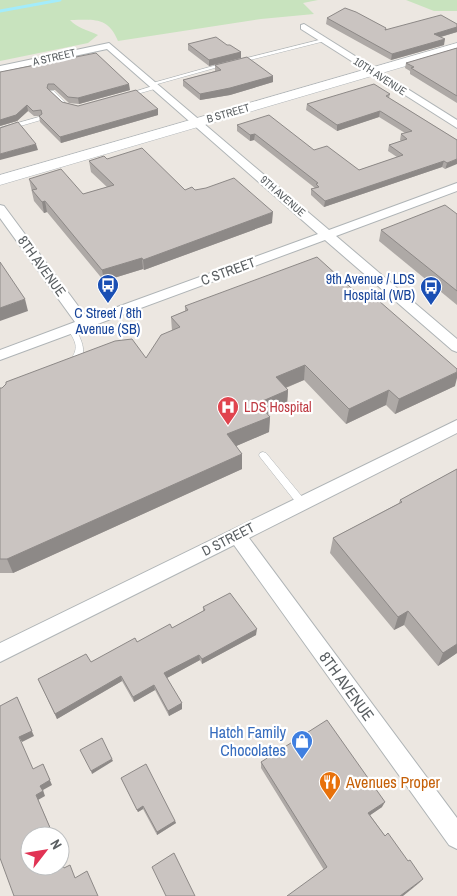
<svg xmlns="http://www.w3.org/2000/svg" width="457" height="896" font-family="'Archivo Narrow',sans-serif">
	<style>
		.green { fill: #c8e3be }
		.lines { fill: none; stroke-linecap: round; stroke-linejoin: round }
		.stream { stroke: #a3ecfb; stroke-width: 3 }
		.lane-casing { stroke: #afb4b6; stroke-width: 1 }
		.street-casing { stroke: #afb4b6; stroke-width: 2 }
		.secondary-casing { stroke: #b1b6b9; stroke-width: 1 }
		.lane { fill: #fff; fill-rule: evenodd }
		.street { fill: #fff; fill-rule: evenodd }
		.secondary { fill: #fff; fill-rule: evenodd }
		.wall { fill: #aea9a6 }
		.shaded-wall { fill: #8d8987 }
		.building { fill: #cac4c1; stroke: #8d8987 }
		.labels { text-anchor: middle; stroke-width: 4.5; stroke-linejoin: round; paint-order: stroke }
		.far-street-label { font-size: 11px; fill: #5a5f62; stroke: #fff }
		.street-label { font-size: 14px; fill: #5a5f62; stroke: #fff }
		.transit-label { font-size: 14px; fill: #164399; stroke: #fff; text-anchor: end }
		.health-label { font-size: 14px; fill: #be3a42; stroke: #fff; text-anchor: start }
		.near-street-label { font-size: 16px; fill: #5a5f62; stroke: #fff }
		.near-shop-label { font-size: 16px; fill: #366cbe; stroke: #fff; text-anchor: end }
		.near-food-label { font-size: 16px; fill: #c56008; stroke: #fff; text-anchor: start }
	</style>
	<rect width="100%" height="100%" fill="#ece7e1"/>
	<g class="green">
		<path d="M0 0H318L303 3 314 14 261 19 118 41C108 16 93 20 70 20 77 28 88 30 98 35L88 43 0 61Z"/>
		<polygon points="406,0 457,0 457,11 434,11"/>
	</g>
	<g class="lines">
		<polyline class="stream" points="0,11 60,0"/>
		<g class="lane-casing">
			<g id="lane">
				<polygon points="323,39 325,40 325,41 238,63 235,61"/>
				<polygon points="224,63 229,64 154,85 149,84"/>
				<polygon points="156,85 158,86 158,88 127,97 124,95"/>
				<polygon points="50,91 54,91 68,105 73,106 73,108 64,107 50,93"/>
				<polygon points="39,117 41,118 41,120 0,132 0,128"/>
				<path d="M71 325 74 326C81 339 91 356 73 365L69 362C80 348 76 342 67 328Z"/>
				<polygon points="263,452 266,453 304,499 306,502 304,505 298,505 260,457 259,455 260,453"/>
			</g>
		</g>
		<g class="street-casing">
			<g id="street">
				<polygon points="304,24 457,120 457,128 301,29 301,25"/>
				<polygon points="109,43 329,230 457,183 457,191 336,236 457,339 457,352 452,350 325,240 0,360 0,350 75,322 0,218 0,205 4,206 87,318 318,234 107,49 0,72 0,66"/>
				<polygon points="457,420 457,433 249,538 457,818 457,849 449,845 234,545 0,662 0,643"/>
			</g>
		</g>
		<g class="secondary-casing">
			<polygon id="secondary" points="457,43 457,51 0,185 0,175"/>
		</g>
		<use href="#lane" class="lane"/>
		<use href="#street" class="street"/>
		<use href="#secondary" class="secondary"/>
	</g>
	<g class="wall">
		<polygon points="327,18 385,30 457,24 457,32 441,37 444,45 391,60 326,24"/>
		<polygon points="188,44 227,45 241,52 241,58 209,66 188,50"/>
		<polygon points="457,48 457,103 410,74 410,71 405,68 406,63"/>
		<polygon points="215,65 273,82 230,95 200,100 183,86 183,80 215,71"/>
		<polygon points="0,72 130,90 79,104 69,103 55,90 49,90 62,102 78,106 158,115 61,143 40,122 39,116 34,116 28,111 17,121 0,126"/>
		<polygon points="390,94 389,98 457,140 445,169 442,167 324,207 311,195 311,189 315,188 254,140 250,141 237,131 237,125 314,150 359,170 397,157 388,151 389,145 401,141 400,140 401,134 405,133 379,117 337,131 306,110 307,104"/>
		<polygon points="107,159 185,190 195,190 272,223 144,270 143,269 104,281 47,212 44,213 34,201 29,179 83,194 107,187 91,172 89,161"/>
		<polygon points="457,214 457,305 379,241 381,230"/>
		<polygon points="185,306 455,386 395,414 386,405 346,424 304,380 286,388 288,390 287,405 267,414 270,417 269,432 236,446 242,454 242,469 13,573 0,573 0,388 2,388 146,358 172,331 171,317 185,311"/>
		<polygon points="457,469 457,653 438,666 404,625 394,630 330,553 333,538 399,503 400,500"/>
		<polygon points="203,607 256,635 202,664 200,660 167,678 182,709 169,716 155,690 134,702 122,681 57,719 38,679 91,662 137,642 172,628 203,611"/>
		<polygon points="261,762 382,807 370,815 419,883 324,870 261,768"/>
		<polygon points="121,778 175,821 176,823 157,835 143,809 138,812"/>
	</g>
	<g class="shaded-wall">
		<polygon points="457,27 457,32 433,39 434,34"/>
		<polygon points="445,39 444,45 391,60 392,54"/>
		<polygon points="241,52 241,58 209,66 209,60"/>
		<polygon points="273,76 273,82 230,95 200,100 200,94"/>
		<polygon points="129,84 130,90 79,104 78,98"/>
		<polygon points="27,105 28,111 17,121 0,126 0,120"/>
		<polygon points="158,109 158,115 61,143 60,137"/>
		<polygon points="380,111 379,117 337,131 337,125"/>
		<polygon points="255,134 254,140 250,141 250,135"/>
		<polygon points="36,144 38,150 0,160 0,154"/>
		<polygon points="457,159 457,164 445,169 447,163"/>
		<polygon points="444,161 442,167 324,207 325,201"/>
		<polygon points="45,201 47,212 44,213 42,202"/>
		<polygon points="273,212 272,223 144,270 143,260"/>
		<polygon points="142,258 143,269 104,281 102,270"/>
		<polygon points="25,299 28,311 0,321 0,308"/>
		<polygon points="305,365 304,380 275,392 276,377"/>
		<polygon points="457,372 457,378 455,386 395,414 399,399"/>
		<polygon points="288,390 287,405 258,418 258,403"/>
		<polygon points="389,390 386,405 346,424 349,409"/>
		<polygon points="270,417 269,432 227,450 227,434"/>
		<polygon points="242,454 242,469 13,573 7,559"/>
		<polygon points="408,611 404,625 394,630 398,617"/>
		<polygon points="257,629 256,635 202,664 202,659"/>
		<polygon points="457,644 457,653 438,666 443,653"/>
		<polygon points="199,655 200,660 165,679 164,673"/>
		<polygon points="121,676 122,681 57,719 55,714"/>
		<polygon points="154,685 155,690 134,702 133,697"/>
		<polygon points="17,697 34,736 22,742 19,737"/>
		<polygon points="182,703 182,709 169,716 168,711"/>
		<polygon points="112,759 113,761 92,774 91,771"/>
		<polygon points="43,764 52,785 43,790 45,796 38,800 53,834 50,836 45,836 36,795 40,786"/>
		<polygon points="385,802 382,807 366,818 368,813"/>
		<polygon points="143,806 143,809 138,812 137,810"/>
		<polygon points="175,821 176,823 157,835 157,832"/>
		<polygon points="423,879 419,883 403,896 400,896"/>
	</g>
	<g class="building">
		<polygon points="345,8 356,12 386,28 385,30 441,15 457,24 457,27 434,34 445,39 392,54 327,18"/>
		<polygon points="216,37 227,45 230,45 241,52 209,60 188,44"/>
		<polygon points="457,48 457,96 411,68 414,67 406,63"/>
		<polygon points="96,53 129,84 78,98 68,97 54,84 48,84 47,88 62,102 78,106 136,90 158,109 60,137 39,116 42,114 41,110 33,111 27,105 16,115 0,120 0,72"/>
		<polygon points="247,57 273,76 230,88 200,94 183,80 221,70 215,65"/>
		<polygon points="374,84 390,94 386,96 457,140 457,159 447,163 444,161 325,201 311,189 319,187 316,184 318,183 255,134 250,135 237,125 269,115 314,150 327,146 359,170 403,155 389,145 407,139 401,134 412,131 380,111 337,125 307,104"/>
		<polygon points="18,122 36,144 0,154 0,128"/>
		<polygon points="142,148 185,190 192,187 195,190 206,188 234,178 273,212 143,260 142,258 102,270 45,201 42,202 32,190 37,189 29,179 61,169 83,194 114,185 89,161 104,156 107,159"/>
		<polygon points="445,205 457,214 457,291 381,230"/>
		<polygon points="317,257 360,296 371,294 457,369 457,372 399,399 389,390 349,409 305,365 276,377 288,390 258,403 270,417 227,434 242,454 7,559 0,559 0,388 2,388 6,384 6,382 115,341 132,339 146,358 161,335 180,327 171,317 188,310 185,306"/>
		<polygon points="0,262 25,299 0,308"/>
		<polygon points="457,469 457,644 443,653 408,611 398,617 333,538 402,502 400,500"/>
		<polygon points="230,593 257,629 202,659 199,655 164,673 182,703 168,711 154,685 133,697 121,676 55,714 38,679 86,654 91,662 135,638 137,642 170,624 172,628 205,610 203,607"/>
		<polygon points="17,697 32,731 19,737 33,769 43,764 50,780 40,786 43,791 36,795 51,830 44,834 45,836 30,836 30,866 60,866 60,865 62,864 64,868 70,865 75,878 87,871 98,896 14,896 0,858 0,706"/>
		<polygon points="327,720 385,802 368,813 385,836 388,833 408,861 410,860 423,879 400,896 287,896 327,867 261,762"/>
		<polygon points="102,738 112,759 91,771 80,750"/>
		<polygon points="146,764 175,821 157,832 143,806 137,810 121,778"/>
		<polygon points="174,853 195,896 166,896 152,867"/>
	</g>
	<defs>
		<g id="bus-pin" transform="scale(1.125)"><path d="M0 17L-7.5 6A9.5 9.5 0 1 1 7.5 6Z" fill="#1a4fb4" stroke="#fff"/><path d="M-5-6H5V4H4V6H2V4H-2V6H-4V4H-5ZM-3.5-4V0h7V-4ZM-3.5 1.2v1.5H-2V1.2ZM2 1.2v1.5H3.5V1.2Z" fill="#fff"/></g>
		<g id="hospital-pin" transform="scale(1.125)"><path d="M0 17L-7.5 6A9.5 9.5 0 1 1 7.5 6Z" fill="#e0444e" stroke="#fff"/><path d="M-5-5h3v3.5h4V-5h3V5h-3V1.5h-4V5h-3Z" fill="#fff"/></g>
		<g id="shop-pin" transform="scale(1.125)"><path d="M0 17L-7.5 6A9.5 9.5 0 1 1 7.5 6Z" fill="#3f7fe0" stroke="#fff"/><path d="M-5-2.5h2.3a2.7 3.5 0 0 1 5.4 0H5L5.5 6h-11ZM-1.5-2.5h3a1.5 2.3 0 0 0-3 0Z" fill="#fff"/></g>
		<g id="restaurant-pin" transform="scale(1.125)"><path d="M0 17L-7.5 6A9.5 9.5 0 1 1 7.5 6Z" fill="#e8710a" stroke="#fff"/><path d="M-5-6h1v4h1v-4h1v4h1v-4h1v5L-1.5 .5V6h-2V.5L-5-1ZM5-6V6H3V1.5H1.5Q1.5-4 5-6Z" fill="#fff"/></g>
	</defs>
	<g fill-rule="evenodd">
		<use href="#bus-pin" x="108" y="285"/>
		<use href="#bus-pin" x="431" y="287"/>
		<use href="#hospital-pin" x="228" y="407"/>
		<use href="#shop-pin" x="302" y="741"/>
		<use href="#restaurant-pin" x="330" y="782"/>
	</g>
	<g class="labels">
		<g class="far-street-label">
			<text transform="translate(54 57) rotate(-13)" y="4">A STREET</text>
			<text transform="translate(380 76) rotate(33)" y="4">10TH AVENUE</text>
			<text transform="translate(228 113) rotate(-16)" y="4">B STREET</text>
			<text transform="translate(283 196) rotate(41)" y="4">9TH AVENUE</text>
		</g>
		<g class="street-label">
			<text transform="translate(42 266) rotate(54)" y="5">8TH AVENUE</text>
			<text transform="translate(228 271) rotate(-20)" y="5">C STREET</text>
			<text transform="translate(228 539) rotate(-27)" y="5">D STREET</text>
		</g>
		<g class="transit-label">
			<text x="415" y="284">9th Avenue / LDS<tspan x="415" dy="16">Hospital (WB)</tspan></text>
			<text x="108" y="318" text-anchor="middle">C Street / 8th<tspan x="108" dy="16">Avenue (SB)</tspan></text>
		</g>
		<g class="health-label">
			<text x="244" y="412">LDS Hospital</text>
		</g>
		<g class="near-street-label">
			<text transform="translate(347 686) rotate(54)" y="6">8TH AVENUE</text>
		</g>
		<g class="near-shop-label">
			<text x="286" y="738">Hatch Family<tspan x="286" dy="18">Chocolates</tspan></text>
		</g>
		<g class="near-food-label">
			<text x="346" y="788">Avenues Proper</text>
		</g>
	</g>
	<g transform="translate(45 851) rotate(59)"><circle r="24" fill="#ffffff" stroke="#bdbfc0"/>
	<path d="M0-4L9 19L0 12L-9 19Z" fill="#e13354"/>
	<text y="-8" font-size="14" font-weight="bold" text-anchor="middle" fill="#5a5f62">N</text>
	</g>
</svg>
